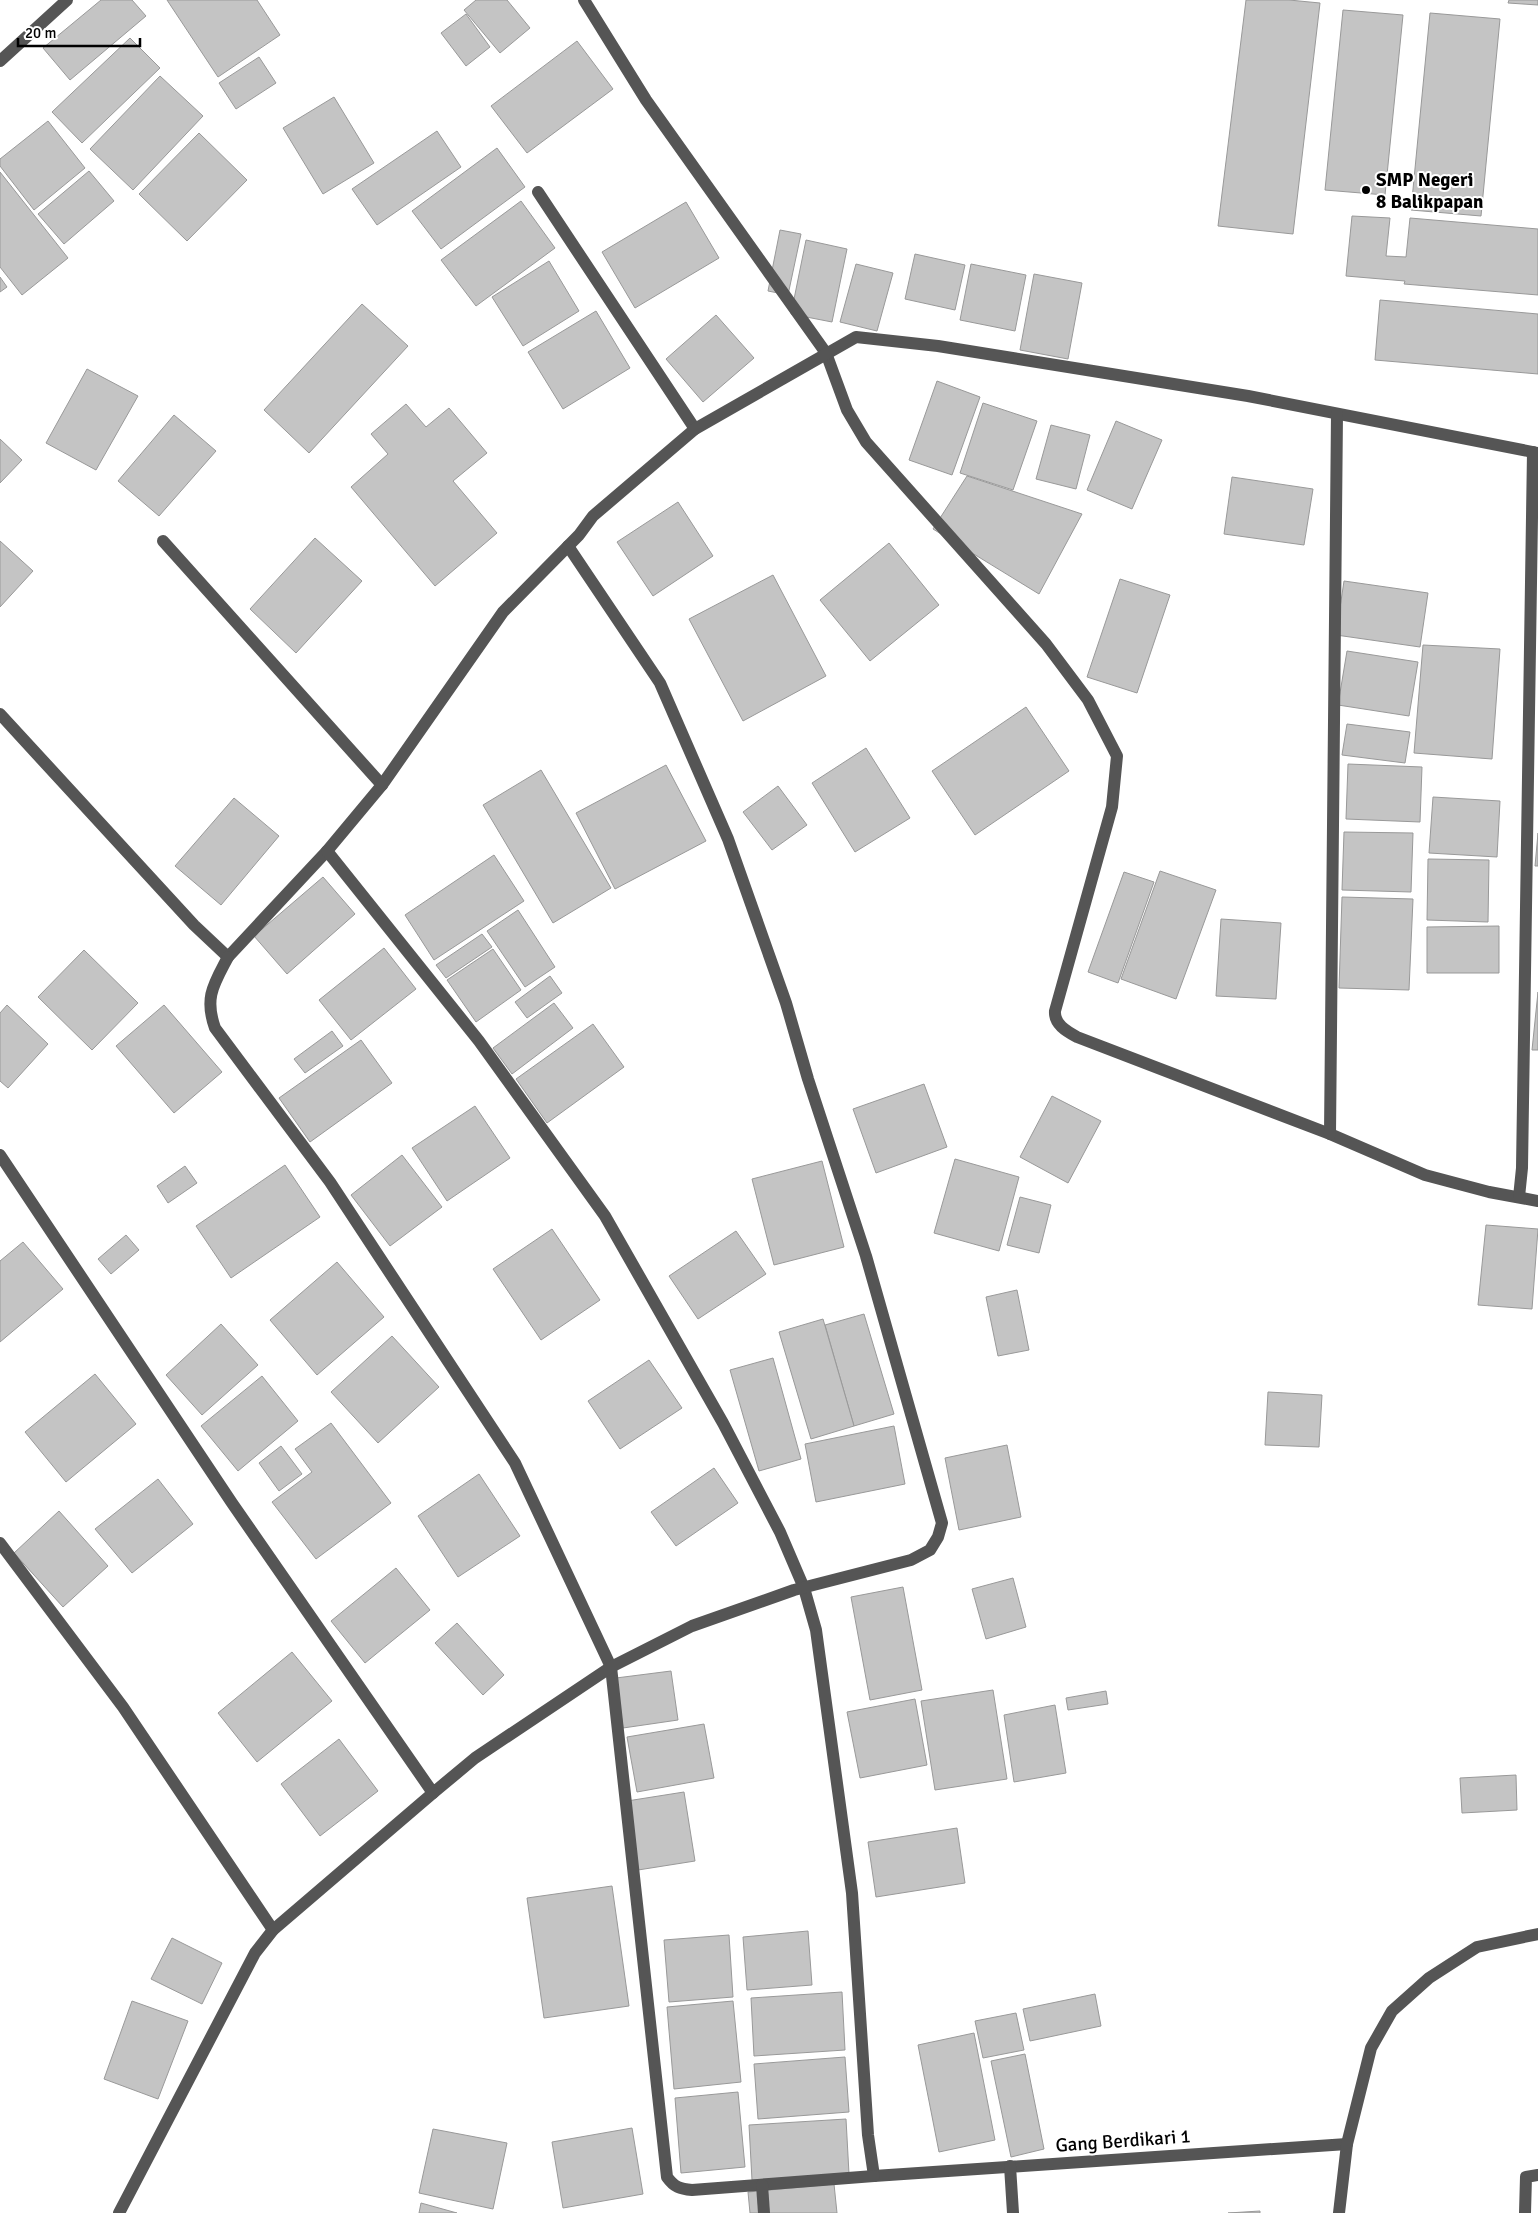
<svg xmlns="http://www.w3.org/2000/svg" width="1538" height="2213" font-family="Signika,sans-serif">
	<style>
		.building { fill: #c4c4c4; stroke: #999 }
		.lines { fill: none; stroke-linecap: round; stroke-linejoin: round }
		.minor { stroke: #555; stroke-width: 12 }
		.poi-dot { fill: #000; stroke: #fff; stroke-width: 2 }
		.labels { text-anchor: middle; stroke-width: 4; stroke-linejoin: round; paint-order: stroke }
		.poi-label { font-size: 19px; font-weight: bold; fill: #000; stroke: #fff; text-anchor: start }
		.street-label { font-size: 19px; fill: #000; stroke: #fff }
	</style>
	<rect width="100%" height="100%" fill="#fff"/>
	<g class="building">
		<polygon points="101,0 132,0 146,16 70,80 43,48"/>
		<polygon points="167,0 257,0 280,35 218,77"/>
		<polygon points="476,0 507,0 530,28 500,53 464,10"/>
		<polygon points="1246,0 1289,0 1320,3 1293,234 1218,226"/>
		<polygon points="1509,0 1538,0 1538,5 1508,3"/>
		<polygon points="1343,10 1403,15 1385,195 1325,190"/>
		<polygon points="1430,13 1500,19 1481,216 1411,210"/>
		<polygon points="466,14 490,47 466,66 441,33"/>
		<polygon points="130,38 160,68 82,143 52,112"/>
		<polygon points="577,41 613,89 527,153 491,106"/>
		<polygon points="259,57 276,83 236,109 219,83"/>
		<polygon points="160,76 203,116 133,190 90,149"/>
		<polygon points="334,97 374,163 323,194 283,128"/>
		<polygon points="48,121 85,168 34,210 0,166 0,159"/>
		<polygon points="437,131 461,167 377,225 352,189"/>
		<polygon points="199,133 247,180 187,241 139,194"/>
		<polygon points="497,148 525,187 441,249 412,211"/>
		<polygon points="89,171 114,201 64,244 38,214"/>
		<polygon points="0,172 68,258 22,295 0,267"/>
		<polygon points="521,201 555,248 476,306 441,260"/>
		<polygon points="686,202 719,258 635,308 602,252"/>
		<polygon points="1352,216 1390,218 1386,256 1406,257 1410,218 1538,229 1538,295 1404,284 1405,281 1346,276"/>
		<polygon points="780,230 801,234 788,295 768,291"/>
		<polygon points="806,240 847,249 832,322 791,314"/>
		<polygon points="915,254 965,265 955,310 905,299"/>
		<polygon points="549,261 579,311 523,346 492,297"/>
		<polygon points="856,264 893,273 877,331 840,322"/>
		<polygon points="971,264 1026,275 1015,331 960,320"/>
		<polygon points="1034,274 1082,283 1068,359 1020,350"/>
		<polygon points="0,277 7,287 0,292"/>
		<polygon points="1380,300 1538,314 1538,374 1375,360"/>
		<polygon points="362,304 408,346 309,453 264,410"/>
		<polygon points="596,311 630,368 563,409 528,352"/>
		<polygon points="716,315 754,358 703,402 666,359"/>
		<polygon points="87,369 138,396 96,470 46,443"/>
		<polygon points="937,381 980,397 952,475 909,460"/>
		<polygon points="983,403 1037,421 1013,490 960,473"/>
		<polygon points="406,404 426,427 449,408 487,453 453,481 497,533 435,586 351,487 388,454 371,434"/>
		<polygon points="174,415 216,451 159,516 118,481"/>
		<polygon points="1116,421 1162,440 1132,509 1087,490"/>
		<polygon points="1051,425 1090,435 1076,489 1036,479"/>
		<polygon points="0,439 22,460 0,483"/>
		<polygon points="967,476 1082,514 1039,594 933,529"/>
		<polygon points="1232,477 1313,489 1304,545 1224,534"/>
		<polygon points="678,502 713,556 653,596 617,542"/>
		<polygon points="315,538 362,581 296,653 250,609"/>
		<polygon points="0,541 33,571 0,607"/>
		<polygon points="889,543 939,605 870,661 820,600"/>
		<polygon points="773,575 826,676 743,721 689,619"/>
		<polygon points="1120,579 1170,595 1137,693 1087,677"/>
		<polygon points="1344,581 1428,593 1420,647 1336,635"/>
		<polygon points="1423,645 1500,649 1492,759 1414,753"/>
		<polygon points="1347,651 1418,662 1409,716 1338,705"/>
		<polygon points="1026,707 1069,771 975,835 932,771"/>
		<polygon points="1347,724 1410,732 1405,763 1342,755"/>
		<polygon points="866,748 910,818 855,852 812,783"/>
		<polygon points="1348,764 1422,767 1420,822 1346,819"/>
		<polygon points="666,765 706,841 615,889 576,813"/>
		<polygon points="541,770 611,888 553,923 483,805"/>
		<polygon points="778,786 807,825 772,850 743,812"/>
		<polygon points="1433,797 1500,801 1497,857 1429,853"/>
		<polygon points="234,798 279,836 221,905 175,866"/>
		<polygon points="1344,832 1413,833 1411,892 1342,890"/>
		<polygon points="1538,833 1538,866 1535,866"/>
		<polygon points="494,855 524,901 434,960 405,915"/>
		<polygon points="1428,859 1489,860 1488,922 1427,920"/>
		<polygon points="1160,871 1216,890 1176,999 1121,979"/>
		<polygon points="1124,872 1154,882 1118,983 1088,972"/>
		<polygon points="323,877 355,914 287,974 254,936"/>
		<polygon points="1342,897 1413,899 1409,990 1339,988"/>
		<polygon points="518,910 555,967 525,987 487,931"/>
		<polygon points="1221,919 1281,923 1276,999 1216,996"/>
		<polygon points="1499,926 1499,973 1427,973 1427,927"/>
		<polygon points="482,934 492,947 446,978 436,965"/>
		<polygon points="384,948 416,989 351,1040 319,1000"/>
		<polygon points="493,949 521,990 476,1022 447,980"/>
		<polygon points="84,950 138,1003 92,1050 38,997"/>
		<polygon points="550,976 562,993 527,1018 515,1002"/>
		<polygon points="1538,992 1538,1050 1532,1050"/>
		<polygon points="554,1003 573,1028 512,1074 493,1048"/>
		<polygon points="7,1005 48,1044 8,1088 0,1081 0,1013"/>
		<polygon points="164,1005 222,1072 174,1113 116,1046"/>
		<polygon points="593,1024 624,1067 547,1123 516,1079"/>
		<polygon points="332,1031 343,1046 305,1073 294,1059"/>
		<polygon points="361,1040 392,1083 310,1142 279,1098"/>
		<polygon points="924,1084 947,1147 876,1173 853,1109"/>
		<polygon points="1052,1096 1101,1121 1068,1183 1020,1157"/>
		<polygon points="475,1106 510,1158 447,1201 412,1148"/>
		<polygon points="402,1155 442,1207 390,1246 351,1195"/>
		<polygon points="955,1159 1019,1177 999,1251 934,1233"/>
		<polygon points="822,1161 844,1247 774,1265 752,1179"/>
		<polygon points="285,1165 320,1217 231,1278 196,1226"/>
		<polygon points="185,1166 197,1183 168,1203 157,1186"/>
		<polygon points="1020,1197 1051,1205 1039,1253 1007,1245"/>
		<polygon points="1486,1225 1538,1229 1532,1309 1478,1305"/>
		<polygon points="552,1229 600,1300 541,1340 493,1269"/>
		<polygon points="736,1231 766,1274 698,1319 669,1276"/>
		<polygon points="126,1235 139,1250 111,1274 98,1259"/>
		<polygon points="23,1242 63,1289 0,1342 0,1261"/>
		<polygon points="337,1262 384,1317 317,1375 270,1320"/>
		<polygon points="1017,1290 1029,1350 998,1356 986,1297"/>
		<polygon points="864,1314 894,1414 854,1426 825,1325"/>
		<polygon points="823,1319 854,1426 811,1439 779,1332"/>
		<polygon points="221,1324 258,1365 202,1415 166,1375"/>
		<polygon points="392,1336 439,1387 378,1443 331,1392"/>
		<polygon points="773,1358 801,1459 759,1471 730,1370"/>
		<polygon points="649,1360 682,1408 620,1449 588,1401"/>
		<polygon points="95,1374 136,1424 66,1482 25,1432"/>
		<polygon points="262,1376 298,1421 238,1471 201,1426"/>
		<polygon points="1268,1392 1322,1395 1319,1447 1265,1445"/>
		<polygon points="331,1423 391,1503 316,1559 272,1502 312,1472 295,1449"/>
		<polygon points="894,1426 905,1484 816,1502 805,1444"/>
		<polygon points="1007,1445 1021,1517 959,1530 945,1458"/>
		<polygon points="281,1446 302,1474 279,1491 259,1463"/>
		<polygon points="714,1468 738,1503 676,1546 651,1512"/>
		<polygon points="479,1474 520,1536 458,1577 418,1516"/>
		<polygon points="158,1479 193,1524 132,1573 95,1529"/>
		<polygon points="59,1511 108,1566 63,1607 14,1553"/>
		<polygon points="396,1568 430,1610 365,1663 331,1621"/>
		<polygon points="1013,1578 1026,1627 986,1639 972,1589"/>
		<polygon points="903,1587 922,1690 870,1700 851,1597"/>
		<polygon points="457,1623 504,1675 483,1695 435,1643"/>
		<polygon points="292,1652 332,1701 257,1762 218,1713"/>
		<polygon points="671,1671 678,1720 623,1728 616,1678"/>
		<polygon points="993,1690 1007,1779 935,1790 921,1701"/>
		<polygon points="1106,1691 1108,1704 1068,1710 1066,1698"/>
		<polygon points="915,1699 927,1765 860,1778 847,1712"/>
		<polygon points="1055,1705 1066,1773 1014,1782 1004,1715"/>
		<polygon points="704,1724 714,1778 637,1792 627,1737"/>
		<polygon points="339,1739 378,1791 320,1836 281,1784"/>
		<polygon points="1516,1775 1517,1810 1462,1813 1460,1778"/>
		<polygon points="684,1792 695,1861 638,1870 627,1801"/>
		<polygon points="957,1828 965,1883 876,1897 868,1842"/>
		<polygon points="612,1886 629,2006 544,2018 527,1898"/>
		<polygon points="808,1931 812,1985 747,1990 743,1937"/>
		<polygon points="729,1935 733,1997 669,2002 664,1940"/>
		<polygon points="172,1938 222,1963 202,2004 151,1979"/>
		<polygon points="842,1992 845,2050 754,2056 751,1998"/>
		<polygon points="1095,1994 1101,2026 1030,2041 1023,2009"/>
		<polygon points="132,2001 188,2021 158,2099 104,2079"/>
		<polygon points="733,2001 741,2082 674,2089 667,2007"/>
		<polygon points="1016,2013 1024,2050 983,2058 975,2021"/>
		<polygon points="974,2033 995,2140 939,2152 918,2045"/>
		<polygon points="1025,2054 1044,2149 1011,2157 991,2061"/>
		<polygon points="845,2057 849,2112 758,2119 754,2064"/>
		<polygon points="738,2092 745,2167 681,2173 675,2098"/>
		<polygon points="846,2119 849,2174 752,2180 749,2125"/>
		<polygon points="632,2128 643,2194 563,2208 552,2142"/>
		<polygon points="433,2129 507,2143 493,2209 419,2193"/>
		<polygon points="834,2184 837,2213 750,2213 748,2192"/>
		<polygon points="421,2203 457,2213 419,2213"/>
		<polygon points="1260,2211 1260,2213 1228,2213"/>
	</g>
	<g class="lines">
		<g class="minor">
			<path d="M584 0 646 100 826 353 847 410 866 442 1046 644 1088 700 1117 756 1112 807 1055 1011C1054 1024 1066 1031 1077 1037L1330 1134 1425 1175 1489 1192 1538 1201"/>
			<polyline points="0,61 67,0"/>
			<polyline points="538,192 695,429"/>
			<polyline points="163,541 382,785"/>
			<polyline points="0,714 194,925 228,957 327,851 382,785 503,612 579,535 593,516 695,429 856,337 938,346 1248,396 1538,453"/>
			<polyline points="327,851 479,1041 605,1216 723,1423 780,1532 804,1588 816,1630 852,1893 868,2135 874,2176 1347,2144"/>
			<path d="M228 957C214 984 204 997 215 1028L330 1182 515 1463 611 1667 667 2177C674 2187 680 2189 692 2190L874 2176"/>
			<polyline points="1330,1134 1337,414"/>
			<polyline points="0,1155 232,1503 433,1793 475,1758 611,1667 692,1626 794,1590 911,1560 930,1550 938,1537 942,1523 866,1256 808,1079 786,1003 728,839 660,683 568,546"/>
			<polyline points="1519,1197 1522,1168 1533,452"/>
			<polyline points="0,1543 123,1707 273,1930"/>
			<polyline points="1010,2166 1013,2213"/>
			<polyline points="762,2185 764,2213"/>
			<polyline points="119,2213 255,1953 273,1930 433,1793"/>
			<polyline points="1339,2213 1347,2144 1371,2048 1392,2011 1429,1978 1477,1947 1538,1934"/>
			<polyline points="1525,2213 1526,2177 1538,2175"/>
		</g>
	</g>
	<circle class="poi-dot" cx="1366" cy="190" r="5"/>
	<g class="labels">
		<g class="poi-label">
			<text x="1376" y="186">SMP Negeri<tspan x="1376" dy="22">8 Balikpapan</tspan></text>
		</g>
		<g class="street-label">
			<text transform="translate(1123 2140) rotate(-4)" y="7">Gang Berdikari 1</text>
		</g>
	</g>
	<path d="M18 38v8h122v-8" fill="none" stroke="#000000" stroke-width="2.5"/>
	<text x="25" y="38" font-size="15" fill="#000000" stroke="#ffffff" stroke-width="4" paint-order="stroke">20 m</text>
</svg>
